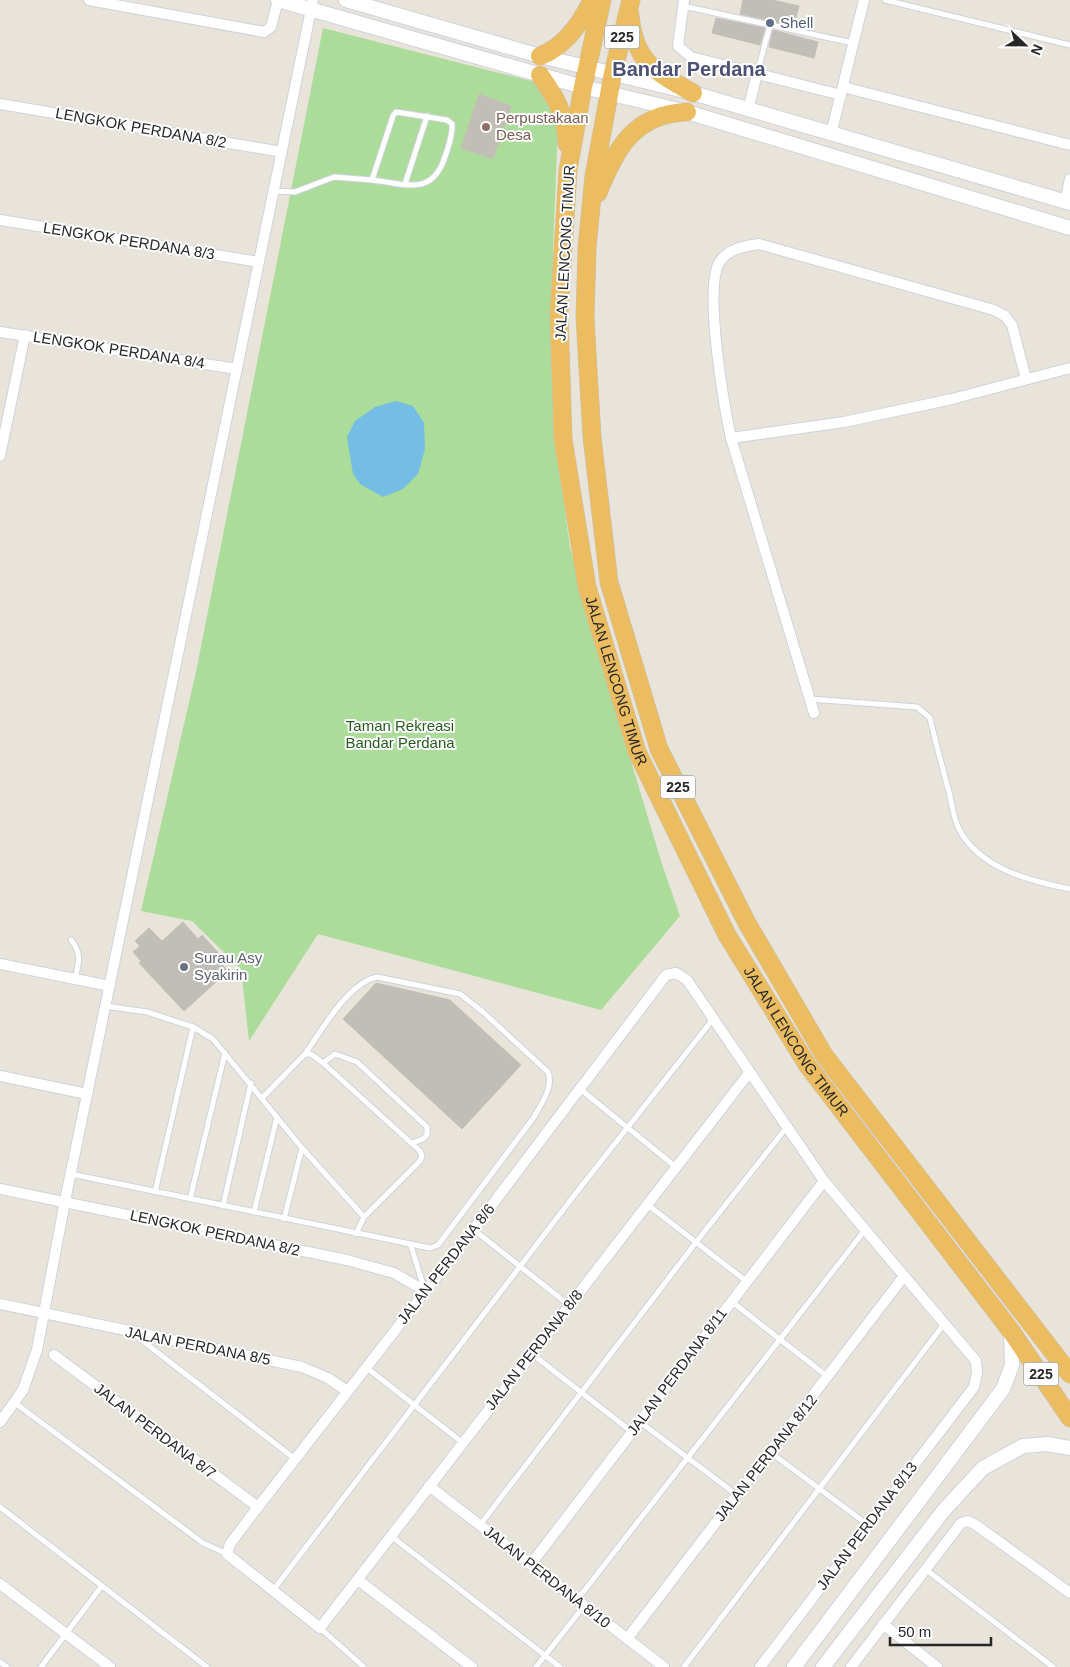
<svg xmlns="http://www.w3.org/2000/svg" width="1070" height="1667" font-family="Arial,sans-serif">
	<style>
		.green { fill: #abdc9a }
		.water { fill: #74bde4 }
		.building { fill: #c1bdb7; stroke: #c4c0b4 }
		.lines { fill: none; stroke-linecap: round; stroke-linejoin: round }
		.service-casing { stroke: #cfd1df; stroke-width: 7 }
		.minor-casing { stroke: #cfd1df; stroke-width: 12 }
		.tertiary-casing { stroke: #cfd1df; stroke-width: 16 }
		.trunk-casing { stroke: #c3c3c3; stroke-width: 19 }
		.service { stroke: #fff; stroke-width: 5 }
		.minor { stroke: #fff; stroke-width: 10 }
		.tertiary { stroke: #fff; stroke-width: 14 }
		.trunk { stroke: #ebbd60; stroke-width: 18 }
		.service-dot { fill: #5c6f8a; stroke: #fff; stroke-width: 2 }
		.education-dot { fill: #8d6e63; stroke: #fff; stroke-width: 2 }
		.worship-dot { fill: #6b7280; stroke: #fff; stroke-width: 2 }
		.labels { text-anchor: middle; stroke-width: 4; stroke-linejoin: round; paint-order: stroke }
		.shield { fill: #fff; stroke: #686868; stroke-width: 1 }
		.shield-label { font-size: 14px; font-weight: bold; fill: #272727 }
		.service-label { font-size: 15px; fill: #4e5e75; stroke: #fff; text-anchor: start }
		.education-label { font-size: 15px; fill: #785e54; stroke: #fff; text-anchor: start }
		.street-label { font-size: 15px; fill: #272727; stroke: #fff }
		.park-label { font-size: 15px; fill: #265d1e; stroke: #fff }
		.worship-label { font-size: 15px; fill: #5b616d; stroke: #fff; text-anchor: start }
		.district-label { font-size: 20px; font-weight: bold; fill: #4c5074; stroke: #fff }
	</style>
	<rect width="100%" height="100%" fill="#e9e4da"/>
	<polygon class="green" points="323,28 535,82 558,125 553,249 553,424 570,548 598,652 662,864 680,916 601,1010 318,934 249,1041 241,969 192,921 141,911 196,672"/>
	<polygon class="water" points="396,401 413,406 424,423 425,449 418,474 403,489 383,497 360,484 353,474 347,437 355,421 375,407"/>
	<g class="building">
		<polygon points="743,0 773,0 799,6 794,26 740,14"/>
		<polygon points="716,18 765,28 760,45 712,33"/>
		<polygon points="773,30 818,42 814,58 769,47"/>
		<polygon points="479,94 511,106 493,159 461,148"/>
		<polygon points="183,922 198,939 202,935 223,958 220,962 228,971 184,1011 139,963 141,961 133,952 140,946 135,941 149,928 162,941"/>
		<polygon points="376,983 450,1000 521,1065 462,1129 343,1019"/>
	</g>
	<g class="lines">
		<g class="service-casing">
			<g id="service">
				<polyline points="885,0 1070,45"/>
				<polyline points="683,6 853,43"/>
				<polyline points="757,74 770,25"/>
				<path d="M396 112 447 120 452 124C453 134 449 144 446 154 433 197 408 184 372 180L393 116Z"/>
				<polyline points="405,184 427,116"/>
				<polyline points="274,191 295,192 334,177 372,180"/>
				<path d="M810 699 917 707 930 718C936 744 943 770 950 796 952 806 954 820 959 829 980 869 1030 881 1070 889"/>
				<path d="M71 940C82 953 79 963 75 978"/>
				<polyline points="105,1006 147,1012 193,1027 213,1039 302,1148 364,1217 356,1234"/>
				<polyline points="323,1063 335,1054 357,1062 427,1127 427,1135 423,1139 412,1143"/>
				<polyline points="580,1089 676,1167"/>
				<polyline points="262,1098 305,1054 311,1054 323,1063 420,1151 422,1156 420,1161 364,1217"/>
				<path d="M71 1174 430 1248 438 1245 534 1117C541 1104 554 1087 548 1072L483 1012 460 994 377 977C348 983 322 1030 305 1054"/>
				<polyline points="155,1192 193,1027"/>
				<polyline points="190,1199 225,1053"/>
				<polyline points="648,1205 746,1281"/>
				<polyline points="223,1206 251,1083"/>
				<polyline points="254,1212 277,1117"/>
				<polyline points="284,1219 302,1148"/>
				<polyline points="474,1230 569,1305"/>
				<polyline points="411,1246 425,1291"/>
				<polyline points="731,1301 828,1377"/>
				<polyline points="135,1335 295,1459"/>
				<polyline points="532,1354 632,1432"/>
				<polyline points="367,1368 463,1443"/>
				<polyline points="15,1403 203,1543 227,1554"/>
				<polyline points="640,1422 737,1495"/>
				<polyline points="770,1452 868,1525"/>
				<polyline points="0,1507 207,1667"/>
				<polyline points="480,1525 697,1241 786,1128"/>
				<polyline points="391,1536 560,1667"/>
				<polyline points="925,1569 1053,1667"/>
				<polyline points="274,1589 576,1193 713,1019"/>
				<polyline points="577,1600 865,1230"/>
				<polyline points="320,1628 364,1667"/>
				<polyline points="0,1662 7,1667"/>
				<polyline points="41,1667 101,1587"/>
				<polyline points="536,1667 584,1606"/>
				<polyline points="684,1667 944,1324"/>
			</g>
		</g>
		<g class="minor-casing">
			<g id="minor">
				<polyline points="89,0 264,32 271,27 278,0"/>
				<polyline points="684,0 678,46 691,57 841,95"/>
				<polyline points="843,87 1070,145"/>
				<polyline points="0,104 282,152"/>
				<polyline points="748,110 757,74"/>
				<polyline points="831,134 864,0"/>
				<polyline points="1065,202 1070,179"/>
				<polyline points="0,220 259,262"/>
				<polyline points="0,332 237,369"/>
				<polyline points="731,438 844,422 952,399 1070,368"/>
				<polyline points="0,456 25,335"/>
				<path d="M814 713 731 438C724 406 704 290 719 263 727 249 744 246 759 244L994 310 1005 316 1012 325 1026 379"/>
				<polyline points="0,964 110,986"/>
				<polyline points="749,1073 320,1628 227,1554 230,1544 258,1507 473,1230 666,975 676,973 687,980 824,1181 976,1361 977,1373 974,1387 760,1667"/>
				<polyline points="0,1076 87,1094"/>
				<polyline points="0,1189 347,1260 394,1273 425,1291"/>
				<polyline points="0,1304 302,1367 328,1378 347,1391"/>
				<polyline points="54,1355 258,1507"/>
				<polyline points="0,1422 23,1390 37,1350 65,1201 313,0"/>
				<polyline points="429,1486 664,1667"/>
				<polyline points="531,1564 824,1181"/>
				<polyline points="358,1580 472,1667"/>
				<polyline points="0,1584 110,1667"/>
				<polyline points="883,1624 937,1667"/>
				<polyline points="627,1639 904,1276"/>
				<polyline points="851,1667 961,1523 968,1521 976,1525 1070,1593"/>
			</g>
		</g>
		<g class="tertiary-casing">
			<g id="tertiary">
				<polyline points="278,0 583,87 687,112 1070,228"/>
				<polyline points="346,0 540,56 693,93 1070,203"/>
				<polyline points="794,1667 1003,1389 1012,1365 1011,1332"/>
				<polyline points="823,1667 944,1510 983,1468 1023,1446 1047,1444 1070,1448"/>
			</g>
		</g>
		<g class="trunk-casing">
			<g id="trunk">
				<path id="s1" d="M602 0 583 87 568 170 559 314 563 439 587 587 637 752 727 935 808 1066 1011 1331 1070 1418"/>
				<polyline points="631,0 613,73 594,176 587,248 585,318 592,437 609,582 659,749 747,923 824,1055 1070,1374"/>
				<path d="M630 15C634 62 656 72 693 93"/>
				<path d="M540 56C564 47 581 23 592 0"/>
				<path d="M540 75C556 98 566 115 567 144"/>
				<path d="M598 193C616 148 634 114 687 112"/>
			</g>
		</g>
		<use href="#service" class="service"/>
		<use href="#minor" class="minor"/>
		<use href="#tertiary" class="tertiary"/>
		<use href="#trunk" class="trunk"/>
	</g>
	<circle class="service-dot" cx="770" cy="23" r="5"/>
	<circle class="education-dot" cx="486" cy="127" r="5"/>
	<circle class="worship-dot" cx="184" cy="967" r="5"/>
	<g class="labels">
		<g class="shield">
			<rect x="604.5" y="25.5" width="35" height="23" rx="4"/>
			<rect x="660.5" y="775.5" width="35" height="23" rx="4"/>
			<rect x="1023.5" y="1362.5" width="35" height="23" rx="4"/>
		</g>
		<g class="shield-label">
			<text x="622" y="42">225</text>
			<text x="678" y="792">225</text>
			<text x="1041" y="1379">225</text>
		</g>
		<g class="service-label">
			<text x="780" y="28">Shell</text>
		</g>
		<g class="education-label">
			<text x="496" y="123">Perpustakaan<tspan x="496" dy="17">Desa</tspan></text>
		</g>
		<g class="street-label">
			<text transform="translate(141 128) rotate(10)" y="5">LENGKOK PERDANA 8/2</text>
			<text transform="translate(129 241) rotate(9)" y="5">LENGKOK PERDANA 8/3</text>
			<text transform="translate(565 253) rotate(-87)" y="5">JALAN LENCONG TIMUR</text>
			<text transform="translate(119 350) rotate(9)" y="5">LENGKOK PERDANA 8/4</text>
			<text dy="5" stroke="none"><textPath href="#s1" startOffset="691">JALAN LENCONG TIMUR</textPath></text>
			<text dy="5" stroke="none"><textPath href="#s1" startOffset="1096">JALAN LENCONG TIMUR</textPath></text>
			<text transform="translate(215 1233) rotate(12)" y="5">LENGKOK PERDANA 8/2</text>
			<text transform="translate(446 1264) rotate(-52)" y="5">JALAN PERDANA 8/6</text>
			<text transform="translate(198 1346) rotate(11)" y="5">JALAN PERDANA 8/5</text>
			<text transform="translate(534 1350) rotate(-52)" y="5">JALAN PERDANA 8/8</text>
			<text transform="translate(677 1372) rotate(-53)" y="5">JALAN PERDANA 8/11</text>
			<text transform="translate(155 1431) rotate(37)" y="5">JALAN PERDANA 8/7</text>
			<text transform="translate(766 1458) rotate(-52)" y="5">JALAN PERDANA 8/12</text>
			<text transform="translate(867 1526) rotate(-53)" y="5">JALAN PERDANA 8/13</text>
			<text transform="translate(547 1577) rotate(38)" y="5">JALAN PERDANA 8/10</text>
		</g>
		<g class="park-label">
			<text x="400" y="731">Taman Rekreasi<tspan x="400" dy="17">Bandar Perdana</tspan></text>
		</g>
		<g class="worship-label">
			<text x="194" y="963">Surau Asy<tspan x="194" dy="17">Syakirin</tspan></text>
		</g>
		<g class="district-label">
			<text x="689" y="76">Bandar Perdana</text>
		</g>
	</g>
	<g transform="translate(1025 45) rotate(112)" stroke="#ffffff" stroke-width="4" paint-order="stroke">
	<path d="M0-4L9 19L0 12L-9 19Z" fill="#272727"/>
	<text y="-8" font-size="14" font-weight="bold" text-anchor="middle" fill="#272727">N</text>
	</g>
	<path d="M890 1637v8h101v-8" fill="none" stroke="#272727" stroke-width="2.5"/>
	<text x="898" y="1637" font-size="15" fill="#272727" stroke="#ffffff" stroke-width="4" paint-order="stroke">50 m</text>
</svg>
